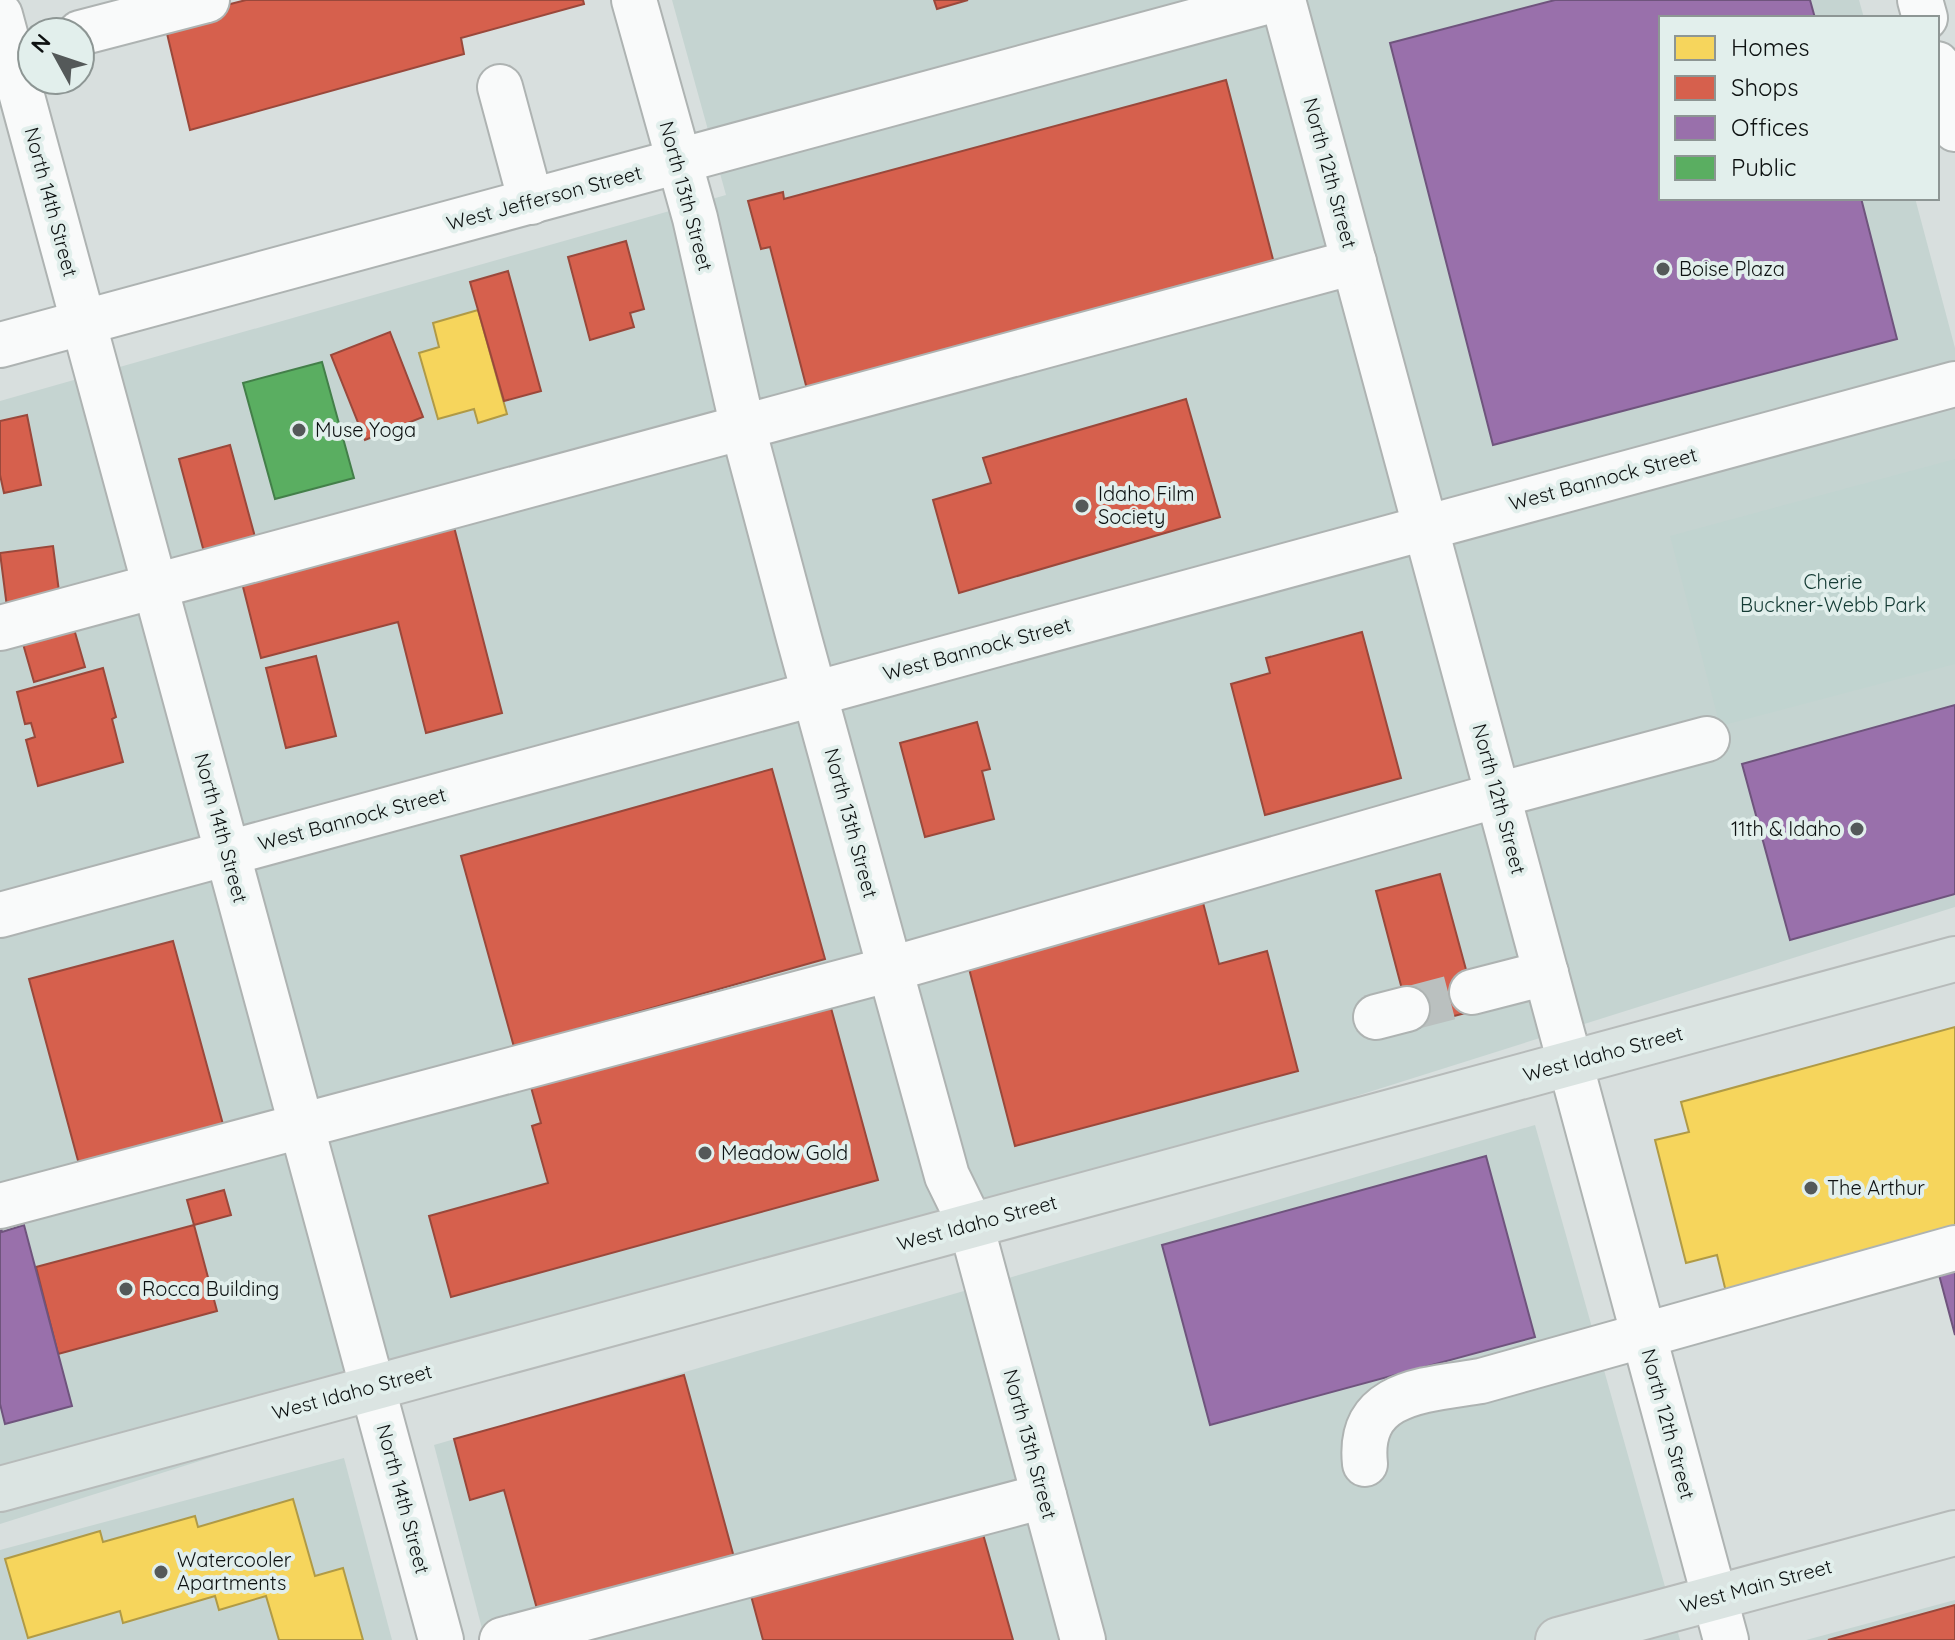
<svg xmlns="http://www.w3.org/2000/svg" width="1955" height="1640" font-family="Quicksand,sans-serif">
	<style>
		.built { fill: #c5d4d1 }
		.green { fill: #c1d4d0 }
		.homes { fill: #f6d55c; stroke: #b09a46; stroke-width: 2 }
		.shops { fill: #d6604d; stroke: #9a483b; stroke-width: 2 }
		.offices { fill: #9970ab; stroke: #6f547d; stroke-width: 2 }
		.public { fill: #5aae61; stroke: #437f49; stroke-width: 2 }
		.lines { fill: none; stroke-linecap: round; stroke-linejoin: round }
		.minor-tunnel { stroke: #bac0bf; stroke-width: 44; stroke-dasharray: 44 22; stroke-linecap: butt }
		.minor-casing { stroke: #aeb3b2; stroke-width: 48 }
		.major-casing { stroke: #b7bbba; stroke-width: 48 }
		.minor { stroke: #f9fafa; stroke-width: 44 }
		.major { stroke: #dbe4e2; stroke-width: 44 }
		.poi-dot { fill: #545959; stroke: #e2efec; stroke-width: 3 }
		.labels { text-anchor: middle; stroke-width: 8; stroke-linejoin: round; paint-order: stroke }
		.street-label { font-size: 20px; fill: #0d1111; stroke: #e2efec }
		.poi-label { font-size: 20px; fill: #0d1111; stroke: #e2efec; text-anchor: start }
		.park-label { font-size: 20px; fill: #143b34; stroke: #e2efec }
	</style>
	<rect width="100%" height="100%" fill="#d8dfde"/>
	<g class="built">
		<polygon points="672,0 1859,0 1864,18 1661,18 1661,198 1915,198 1955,348 1955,907 0,1524 0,401 726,195"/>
		<polygon points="1535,1125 1680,1640 485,1640 434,1445"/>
		<polygon points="344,1458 392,1640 0,1640 0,1550"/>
		<polygon points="1955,1600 1955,1640 1806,1640"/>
	</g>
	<polygon class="green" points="1955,459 1955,664 1720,726 1670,536"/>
	<g class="homes">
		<polygon points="478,310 507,414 478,423 474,409 438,419 419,353 439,347 433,323"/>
		<polygon points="1955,1027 1955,1235 1726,1292 1717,1255 1686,1263 1655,1140 1689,1132 1681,1102"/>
		<polygon points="293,1499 315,1576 343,1568 363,1640 279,1640 266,1596 219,1610 215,1596 123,1623 120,1611 28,1638 5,1559 100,1531 103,1542 195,1516 198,1527"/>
	</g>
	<g class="shops">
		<polygon points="246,0 583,0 584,4 461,38 464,54 190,130 164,21"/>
		<polygon points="934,0 968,0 937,9"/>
		<polygon points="1226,80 1275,267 808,393 770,247 761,249 748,201 783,192 784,199"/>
		<polygon points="626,241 644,309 630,313 634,327 590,340 568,257"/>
		<polygon points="508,271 541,391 504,401 470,282"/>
		<polygon points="390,332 423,417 365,440 331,355"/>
		<polygon points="1186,399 1220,517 959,593 933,500 991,483 983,458"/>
		<polygon points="27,415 41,485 4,493 0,475 0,421"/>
		<polygon points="230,445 255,537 204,552 179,459"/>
		<polygon points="453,523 502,713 426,733 398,622 261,658 241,579"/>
		<polygon points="53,546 60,599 7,607 0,553"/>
		<polygon points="72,622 85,667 34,682 21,637"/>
		<polygon points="1362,632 1401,778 1265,815 1231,684 1270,673 1266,658"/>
		<polygon points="316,656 336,736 286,748 266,668"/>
		<polygon points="103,668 116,717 112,719 123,762 38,786 26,740 35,737 31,723 25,724 17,692"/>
		<polygon points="977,722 990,769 982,771 994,819 925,837 900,743"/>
		<polygon points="772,769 825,959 514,1047 461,856"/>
		<polygon points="1440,874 1477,1010 1412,1027 1376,891"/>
		<polygon points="1201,895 1219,964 1267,951 1298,1071 1015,1146 966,957"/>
		<polygon points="173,941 224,1128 80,1168 29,979"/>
		<polygon points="828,997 878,1180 451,1297 429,1216 548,1183 532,1126 541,1123 529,1080"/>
		<polygon points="224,1190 231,1215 194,1225 187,1200"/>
		<polygon points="194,1225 217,1311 58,1354 36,1267"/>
		<polygon points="684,1375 735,1561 539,1616 504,1490 470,1500 454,1439"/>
		<polygon points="981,1527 1013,1640 763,1640 750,1592"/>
		<polygon points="1955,1605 1955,1640 1828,1640"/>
	</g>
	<g class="offices">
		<polygon points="1555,0 1810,0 1815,18 1661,18 1661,198 1861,198 1897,339 1493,445 1390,43"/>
		<polygon points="1955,705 1955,894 1790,940 1742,764"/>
		<polygon points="1486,1156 1535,1337 1210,1425 1162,1245"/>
		<polygon points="0,1224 2,1232 24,1225 72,1406 5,1424 0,1404"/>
		<polygon points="1955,1266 1955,1335 1938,1271"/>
	</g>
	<polygon class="public" points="322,362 354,478 275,499 243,383"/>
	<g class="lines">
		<polyline class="minor-tunnel" points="1407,1009 1472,992"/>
		<g class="minor-casing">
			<g id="minor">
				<polyline points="634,0 695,218 743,428 799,638 947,1176 971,1225 1083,1640"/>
				<polyline points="1283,0 1726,1640"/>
				<polyline points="1920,0 1925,18"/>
				<polyline points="0,15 441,1640"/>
				<polyline points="80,33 207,0"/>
				<polyline points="1937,64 1955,129"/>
				<polyline points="500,87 531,202"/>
				<polyline points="0,345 1273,0"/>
				<polyline points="0,628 1354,262"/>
				<polyline points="0,915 1955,384"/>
				<polyline points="1472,992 1546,973"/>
				<polyline points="1376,1017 1407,1009"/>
				<polyline points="0,1206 891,969 1498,795 1707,739"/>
				<path d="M1365 1464C1357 1390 1427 1390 1481 1381L1955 1248"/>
				<polyline points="502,1640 1044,1496"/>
			</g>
		</g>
		<g class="major-casing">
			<g id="major">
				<polyline points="0,1489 1955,959"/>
				<polyline points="1558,1640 1955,1533"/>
			</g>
		</g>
		<use href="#minor" class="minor"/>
		<use href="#major" class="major"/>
	</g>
	<g class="poi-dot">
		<circle cx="1663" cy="269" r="8"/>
		<circle cx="299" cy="430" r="8"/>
		<circle cx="1082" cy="506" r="8"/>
		<circle cx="1857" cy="829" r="8"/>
		<circle cx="705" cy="1153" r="8"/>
		<circle cx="1811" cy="1188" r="8"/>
		<circle cx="126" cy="1289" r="8"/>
		<circle cx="161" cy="1572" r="8"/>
	</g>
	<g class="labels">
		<g class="street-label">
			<text transform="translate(1330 173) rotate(75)" y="7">North 12th Street</text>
			<text transform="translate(686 196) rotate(75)" y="7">North 13th Street</text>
			<text transform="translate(544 198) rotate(-15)" y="7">West Jefferson Street</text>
			<text transform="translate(51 202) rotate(75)" y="7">North 14th Street</text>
			<text transform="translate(1603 479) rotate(-15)" y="7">West Bannock Street</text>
			<text transform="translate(977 649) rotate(-15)" y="7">West Bannock Street</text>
			<text transform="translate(1499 799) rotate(75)" y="7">North 12th Street</text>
			<text transform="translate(352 819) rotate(-15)" y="7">West Bannock Street</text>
			<text transform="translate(851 823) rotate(75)" y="7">North 13th Street</text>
			<text transform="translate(221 828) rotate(75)" y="7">North 14th Street</text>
			<text transform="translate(1603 1054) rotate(-15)" y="7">West Idaho Street</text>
			<text transform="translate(977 1223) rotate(-15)" y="7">West Idaho Street</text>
			<text transform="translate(352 1392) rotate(-15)" y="7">West Idaho Street</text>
			<text transform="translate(1668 1424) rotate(75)" y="7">North 12th Street</text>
			<text transform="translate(1030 1444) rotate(75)" y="7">North 13th Street</text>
			<text transform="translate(403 1499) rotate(75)" y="7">North 14th Street</text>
			<text transform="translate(1756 1586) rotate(-15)" y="7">West Main Street</text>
		</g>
		<g class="poi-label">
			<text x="1679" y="276">Boise Plaza</text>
			<text x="315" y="437">Muse Yoga</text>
			<text x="1098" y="501">Idaho Film<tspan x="1098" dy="23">Society</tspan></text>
			<text x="1841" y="836" text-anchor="end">11th &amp; Idaho</text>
			<text x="721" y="1160">Meadow Gold</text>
			<text x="1827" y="1195">The Arthur</text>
			<text x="142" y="1296">Rocca Building</text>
			<text x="177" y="1567">Watercooler<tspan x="177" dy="23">Apartments</tspan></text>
		</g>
		<g class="park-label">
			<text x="1833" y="589">Cherie<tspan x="1833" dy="23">Buckner-Webb Park</tspan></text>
		</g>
	</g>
	<rect x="1659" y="16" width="280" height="184" fill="#e2efec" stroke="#8d9694" stroke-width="2"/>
	<rect x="1675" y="36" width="40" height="24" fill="#f6d55c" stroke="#8d9694" stroke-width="2"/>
	<text x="1731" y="56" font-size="24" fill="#0d1111">Homes</text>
	<rect x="1675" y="76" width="40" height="24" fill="#d6604d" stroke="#8d9694" stroke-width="2"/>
	<text x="1731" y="96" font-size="24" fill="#0d1111">Shops</text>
	<rect x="1675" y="116" width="40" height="24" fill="#9970ab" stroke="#8d9694" stroke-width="2"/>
	<text x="1731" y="136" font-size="24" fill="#0d1111">Offices</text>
	<rect x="1675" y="156" width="40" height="24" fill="#5aae61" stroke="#8d9694" stroke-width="2"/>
	<text x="1731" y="176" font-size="24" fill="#0d1111">Public</text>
	<g transform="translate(56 56) rotate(310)"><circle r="38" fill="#e2efec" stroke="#8d9694" stroke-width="2"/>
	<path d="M0-6L14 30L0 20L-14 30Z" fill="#545959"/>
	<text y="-12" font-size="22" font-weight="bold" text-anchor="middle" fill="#0d1111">N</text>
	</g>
</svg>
